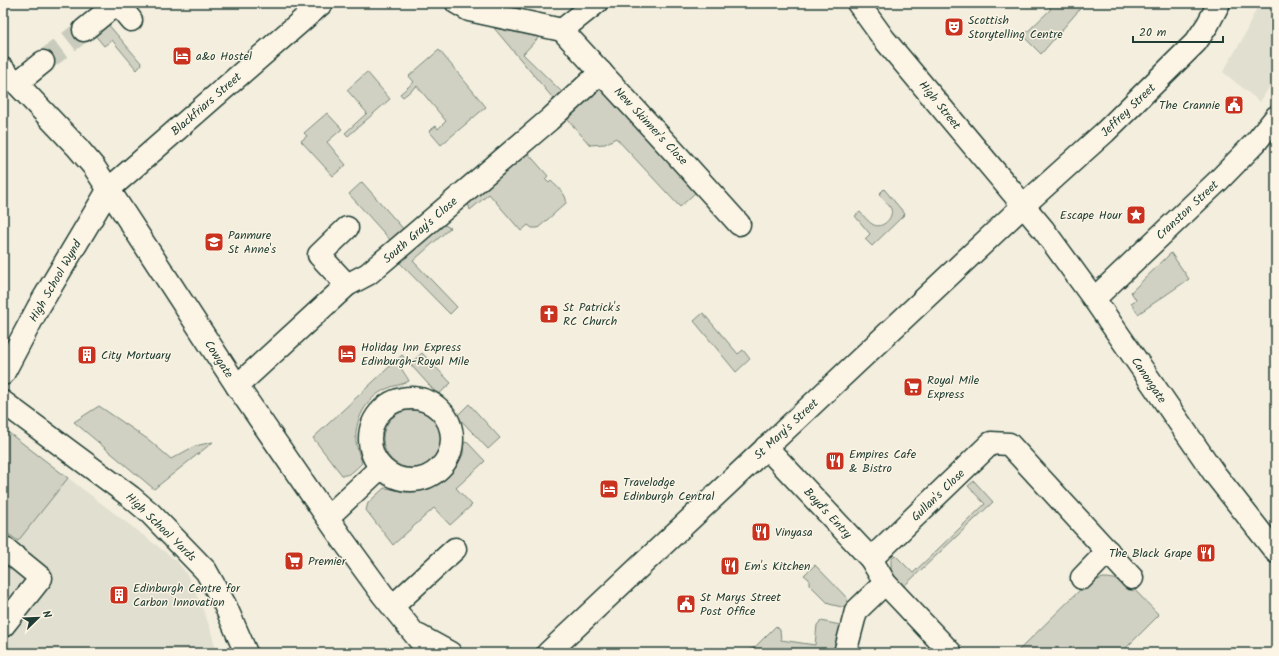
<svg xmlns="http://www.w3.org/2000/svg" width="1279" height="656" font-family="Kalam,sans-serif">
	<style>
		.built { fill: #e1dfd0 }
		.green { fill: #d0d1c2; stroke: #78877b }
		.lines { fill: none; stroke-linecap: round; stroke-linejoin: round }
		.minor-tunnel { stroke: #c9cbbc; stroke-width: 22; stroke-dasharray: 22 11; stroke-linecap: butt }
		.minor-casing { stroke: #1f3d34; stroke-width: 25 }
		.minor { stroke: #fcf5e5; stroke-width: 22 }
		.labels { text-anchor: middle; stroke-width: 3; stroke-linejoin: round; paint-order: stroke }
		.poi-label { font-size: 12px; fill: #1f3d34; stroke: #fcf5e5; text-anchor: start }
		.street-label { font-size: 12px; fill: #1f3d34; stroke: #fcf5e5 }
	</style>
	<rect width="100%" height="100%" fill="#f3eede"/>
	<filter id="ink" filterUnits="userSpaceOnUse"><feTurbulence type="fractalNoise" baseFrequency=".025" numOctaves="2"/><feDisplacementMap in="SourceGraphic" scale="8" xChannelSelector="R" yChannelSelector="G"/><feConvolveMatrix kernelMatrix="1 2 1 2 8 2 1 2 1" color-interpolation-filters="sRGB"/></filter>
	<g filter="url(#ink)">
		<g class="built">
			<polygon points="1259,3 1276,3 1276,76 1260,102 1223,72 1243,38"/>
			<polygon points="3,430 9,433 177,561 186,573 200,602 210,628 217,653 3,653"/>
		</g>
		<g class="green">
			<polygon points="1046,3 1085,3 1041,54 1023,36 1051,9"/>
			<polygon points="107,23 142,64 137,70 112,40 104,46 94,34"/>
			<polygon points="494,28 539,37 523,54 565,95 557,103"/>
			<polygon points="439,50 486,107 441,145 429,131 436,126 438,129 446,121 417,86 403,97 400,94 414,82 409,76"/>
			<polygon points="367,72 390,99 348,136 345,133 367,113 347,90"/>
			<polygon points="599,87 697,191 680,207 616,138 605,144 590,145 568,120 568,116"/>
			<polygon points="327,113 342,129 327,142 346,165 333,176 301,141 307,136 304,133"/>
			<path d="M526 151 548 176 545 179 549 183 551 181C557 187 568 195 566 203L538 228H532L528 225 521 231 489 194 470 210 468 203Z"/>
			<polygon points="362,182 406,232 393,243 349,194"/>
			<path d="M884 189 905 214 872 246 865 239 870 234 855 216 860 212C864 216 869 223 874 225 882 229 894 218 891 209 889 204 882 199 879 194Z"/>
			<polygon points="443,224 450,228 413,261 457,307 450,314 397,260"/>
			<polygon points="1171,253 1189,279 1138,314 1131,303 1136,300 1131,292"/>
			<polygon points="703,313 738,354 743,350 750,359 736,372 694,321"/>
			<polygon points="422,353 451,383 438,395 410,364"/>
			<path d="M402 355 404 357C396 367 405 372 409 381 403 385 394 385 386 389 366 398 354 421 356 442 357 450 360 456 362 463 357 468 349 477 342 475L313 438Z"/>
			<polygon points="469,404 500,438 488,449 457,416"/>
			<polygon points="99,406 149,440 171,459 195,446 213,442 154,489 74,422"/>
			<circle cx="412" cy="439" r="29"/>
			<polygon points="3,430 9,433 68,478 18,541 3,530"/>
			<path d="M465 442 468 443 485 461 456 488 472 505 450 525 434 508 393 545 366 510 368 503 384 488C391 488 398 491 405 492 426 493 447 483 457 465 459 462 462 457 463 454 464 449 462 446 465 442Z"/>
			<polygon points="974,481 993,502 903,587 891,573 891,559 895,555 913,573 985,504 968,486"/>
			<polygon points="815,565 847,598 846,608 829,604 809,584 809,579 804,575"/>
			<path d="M1103 578C1111 578 1118 579 1125 584L1127 582 1159 615 1121 653 1017 652 1086 584 1089 585 1095 581Z"/>
			<polygon points="821,621 845,626 840,653 741,653 754,648 776,626 780,630 781,640 815,645 817,625"/>
		</g>
		<g class="lines">
			<polyline class="minor-tunnel" points="43,62 84,30"/>
			<g class="minor-casing">
				<g id="minor">
					<polyline points="457,3 469,10 562,30 677,155 739,224"/>
					<polyline points="858,3 884,39 1043,229 1094,299 1214,473 1276,552"/>
					<polyline points="84,30 117,3 131,20"/>
					<polyline points="562,30 596,3"/>
					<polyline points="3,69 77,147 94,167 237,386 343,540 383,595 430,653"/>
					<polyline points="17,83 43,62"/>
					<polyline points="347,285 319,255 347,228"/>
					<polyline points="1094,299 1218,181 1256,142 1276,117"/>
					<polyline points="3,374 38,308 109,189 322,3"/>
					<polyline points="237,386 347,285 368,274 549,120 601,72"/>
					<circle cx="411" cy="439" r="41"/>
					<polyline points="3,402 131,497 150,513 206,571 225,605 246,653"/>
					<polyline points="766,447 871,559 885,583 951,653"/>
					<polyline points="328,517 381,467"/>
					<polyline points="3,547 41,578 3,626"/>
					<polyline points="871,559 991,443 1009,444 1132,578"/>
					<polyline points="1082,578 1108,551"/>
					<polyline points="393,606 455,549"/>
					<polyline points="419,636 450,653"/>
					<polyline points="548,653 1024,205 1105,132 1196,42 1208,24 1219,3"/>
					<polyline points="845,653 856,611 885,583"/>
				</g>
			</g>
			<use href="#minor" class="minor"/>
		</g>
	</g>
	<defs>
		<g id="theatre-square" transform="scale(1)"><rect x="-9" y="-9" width="18" height="18" rx="4" fill="#c8321e" stroke="#fcf5e5"/><path d="M-5-5.5Q0-4 5-5.5V0Q5 5 0 6Q-5 5-5 0ZM-3.3-2.5H-1v1.5H-3.3ZM1-2.5H3.3v1.5H1ZM-2.8 1Q0 5.5 2.8 1Z" fill="#fff"/></g>
		<g id="hotel-square" transform="scale(1)"><rect x="-9" y="-9" width="18" height="18" rx="4" fill="#c8321e" stroke="#fcf5e5"/><path d="M-6-4.5h1.5V1H6V5H4.5V3h-9V5H-6ZM-4 0a1.8 1.8 0 1 1 3.6 0ZM.5 0V-2.5h3Q6-2.5 6 0Z" fill="#fff"/></g>
		<g id="civic-square" transform="scale(1)"><rect x="-9" y="-9" width="18" height="18" rx="4" fill="#c8321e" stroke="#fcf5e5"/><path d="M-.6-6.5H3V-4.5H.6V-3L4-1V1h2V6H-6V1h2V-1L-.6-3ZM-1.2 2.5V6h2.4V2.5Z" fill="#fff"/></g>
		<g id="sight-square" transform="scale(1)"><rect x="-9" y="-9" width="18" height="18" rx="4" fill="#c8321e" stroke="#fcf5e5"/><path d="M0-6L1.8-2.2L6-1.7L2.9 1.2L3.7 5.4L0 3.3L-3.7 5.4L-2.9 1.2L-6-1.7L-1.8-2.2Z" fill="#fff"/></g>
		<g id="school-square" transform="scale(1)"><rect x="-9" y="-9" width="18" height="18" rx="4" fill="#c8321e" stroke="#fcf5e5"/><path d="M0-5L7-2L0 1L-7-2ZM-4 1L0 2.5L4 1V4Q0 6-4 4Z" fill="#fff"/></g>
		<g id="church-square" transform="scale(1)"><rect x="-9" y="-9" width="18" height="18" rx="4" fill="#c8321e" stroke="#fcf5e5"/><path d="M-1.2-6h2.4v3.5h3.3v2.4h-3.3V6h-2.4V-.1h-3.3v-2.4h3.3Z" fill="#fff"/></g>
		<g id="building-square" transform="scale(1)"><rect x="-9" y="-9" width="18" height="18" rx="4" fill="#c8321e" stroke="#fcf5e5"/><path d="M-4-6H4V6H1V3H-1V6H-4ZM-2.5-4.3h1.7v1.8h-1.7ZM.8-4.3h1.7v1.8H.8ZM-2.5-1h1.7V.8h-1.7ZM.8-1h1.7V.8H.8Z" fill="#fff"/></g>
		<g id="supermarket-square" transform="scale(1)"><rect x="-9" y="-9" width="18" height="18" rx="4" fill="#c8321e" stroke="#fcf5e5"/><path d="M-6-5.5h2.5l.6 2H6L4.5 2H-2.5L-4.4-4H-6ZM-1.5 3.2a1.3 1.3 0 1 0 .1 0ZM3 3.2a1.3 1.3 0 1 0 .1 0Z" fill="#fff"/></g>
		<g id="restaurant-square" transform="scale(1)"><rect x="-9" y="-9" width="18" height="18" rx="4" fill="#c8321e" stroke="#fcf5e5"/><path d="M-5-6h1v4h1v-4h1v4h1v-4h1v5L-1.5 .5V6h-2V.5L-5-1ZM5-6V6H3V1.5H1.5Q1.5-4 5-6Z" fill="#fff"/></g>
	</defs>
	<g fill-rule="evenodd">
		<use href="#theatre-square" x="954" y="27"/>
		<use href="#hotel-square" x="182" y="56"/>
		<use href="#civic-square" x="1234" y="105"/>
		<use href="#sight-square" x="1136" y="215"/>
		<use href="#school-square" x="214" y="242"/>
		<use href="#church-square" x="549" y="314"/>
		<use href="#hotel-square" x="347" y="354"/>
		<use href="#building-square" x="87" y="355"/>
		<use href="#supermarket-square" x="913" y="387"/>
		<use href="#restaurant-square" x="835" y="461"/>
		<use href="#hotel-square" x="609" y="489"/>
		<use href="#restaurant-square" x="761" y="532"/>
		<use href="#restaurant-square" x="1206" y="553"/>
		<use href="#supermarket-square" x="294" y="561"/>
		<use href="#restaurant-square" x="730" y="566"/>
		<use href="#building-square" x="119" y="595"/>
		<use href="#civic-square" x="686" y="604"/>
	</g>
	<g class="labels">
		<g class="poi-label">
			<text x="968" y="24">Scottish<tspan x="968" dy="14">Storytelling Centre</tspan></text>
			<text x="196" y="60">a&amp;o Hostel</text>
			<text x="1220" y="109" text-anchor="end">The Crannie</text>
			<text x="1122" y="219" text-anchor="end">Escape Hour</text>
			<text x="228" y="239">Panmure<tspan x="228" dy="14">St Anne's</tspan></text>
			<text x="563" y="311">St Patrick's<tspan x="563" dy="14">RC Church</tspan></text>
			<text x="361" y="351">Holiday Inn Express<tspan x="361" dy="14">Edinburgh-Royal Mile</tspan></text>
			<text x="101" y="359">City Mortuary</text>
			<text x="927" y="384">Royal Mile<tspan x="927" dy="14">Express</tspan></text>
			<text x="849" y="458">Empires Cafe<tspan x="849" dy="14">&amp; Bistro</tspan></text>
			<text x="623" y="486">Travelodge<tspan x="623" dy="14">Edinburgh Central</tspan></text>
			<text x="775" y="536">Vinyasa</text>
			<text x="1192" y="557" text-anchor="end">The Black Grape</text>
			<text x="308" y="565">Premier</text>
			<text x="744" y="570">Em's Kitchen</text>
			<text x="133" y="592">Edinburgh Centre for<tspan x="133" dy="14">Carbon Innovation</tspan></text>
			<text x="700" y="601">St Marys Street<tspan x="700" dy="14">Post Office</tspan></text>
		</g>
		<g class="street-label">
			<text transform="translate(206 104) rotate(-41)" y="4">Blackfriars Street</text>
			<text transform="translate(940 105) rotate(51)" y="4">High Street</text>
			<text transform="translate(1128 110) rotate(-44)" y="4">Jeffrey Street</text>
			<text transform="translate(651 126) rotate(47)" y="4">New Skinner's Close</text>
			<text transform="translate(1187 210) rotate(-43)" y="4">Cranston Street</text>
			<text transform="translate(420 230) rotate(-41)" y="4">South Gray's Close</text>
			<text transform="translate(55 281) rotate(-60)" y="4">High School Wynd</text>
			<text transform="translate(219 359) rotate(57)" y="4">Cowgate</text>
			<text transform="translate(1149 380) rotate(56)" y="4">Canongate</text>
			<text transform="translate(786 429) rotate(-43)" y="4">St Mary's Street</text>
			<text transform="translate(938 495) rotate(-44)" y="4">Gullan's Close</text>
			<text transform="translate(828 513) rotate(47)" y="4">Boyd's Entry</text>
			<text transform="translate(161 527) rotate(44)" y="4">High School Yards</text>
		</g>
	</g>
	<rect width="1279" height="656" fill="none" stroke="#fcf5e5" stroke-width="16"/>
	<rect x="8" y="8" width="1263" height="640" fill="none" stroke="#1f3d34" stroke-width="1.5" filter="url(#ink)"/>
	<g transform="translate(38 618) rotate(67)" stroke="#fcf5e5" stroke-width="3" paint-order="stroke">
	<path d="M0-3L7 15L0 10L-7 15Z" fill="#1f3d34"/>
	<text y="-6" font-size="11" font-weight="bold" text-anchor="middle" fill="#1f3d34">N</text>
	</g>
	<path d="M1133 36v6h90v-6" fill="none" stroke="#1f3d34" stroke-width="2"/>
	<text x="1139" y="36" font-size="12" fill="#1f3d34" stroke="#fcf5e5" stroke-width="3" paint-order="stroke">20 m</text>
</svg>
